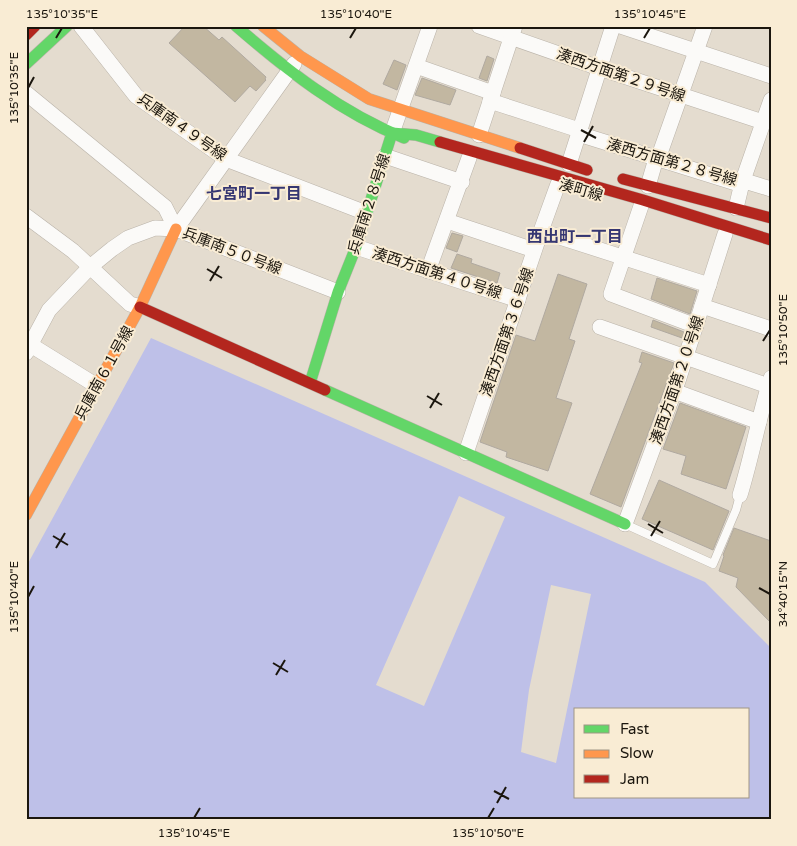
<svg xmlns="http://www.w3.org/2000/svg" width="797" height="846" font-family="'Varela Round','Noto Sans JP',sans-serif">
	<style>
		.water { fill: #bec0e8; fill-rule: evenodd }
		.building { fill: #c2b7a1; stroke: #b0a9a0 }
		.lines { fill: none; stroke-linecap: round; stroke-linejoin: round }
		.lane-casing { stroke: #bab3a9; stroke-width: 9 }
		.street-casing { stroke: #bab3a9; stroke-width: 16 }
		.fast-casing { stroke: #bab3a9; stroke-width: 12 }
		.slow-casing { stroke: #bab3a9; stroke-width: 12 }
		.jam-casing { stroke: #bab3a9; stroke-width: 12 }
		.lane { stroke: #fbfaf8; stroke-width: 8 }
		.street { stroke: #fbfaf8; stroke-width: 15 }
		.fast { stroke: #63d668; stroke-width: 11 }
		.slow { stroke: #ff974d; stroke-width: 11 }
		.jam { stroke: #b3261e; stroke-width: 11 }
		.ticks { fill: none; stroke: #1b160e; stroke-width: 2 }
		.labels { text-anchor: middle; stroke-width: 4; stroke-linejoin: round; paint-order: stroke }
		.street-label { font-size: 15px; fill: #1b160e; stroke: #f9ecd4 }
		.neighbourhood-label { font-size: 16px; font-weight: bold; fill: #353672; stroke: #f9ecd4 }
		.neatline { fill: none; stroke: #1b160e; stroke-width: 2 }
		.ticks-label { font-size: 12px; text-anchor: middle; fill: #1b160e }
	</style>
	<rect width="100%" height="100%" fill="#e4dccf"/>
	<path class="water" d="M151 338 705 582 771 648V820H26V567ZM459 496 505 517 424 706 376 685ZM551 585 591 594 556 763 521 752 529 690ZM576 710H748V797H576Z"/>
	<g class="building">
		<polygon points="185,26 203,26 219,40 222,37 266,77 265,79 266,80 256,91 250,86 235,102 169,43"/>
		<polygon points="487,56 494,59 487,81 479,78"/>
		<polygon points="394,60 406,65 397,90 383,84"/>
		<polygon points="422,78 456,90 450,105 415,95"/>
		<polygon points="452,233 463,236 457,252 446,248"/>
		<polygon points="457,254 472,259 471,263 500,273 497,283 451,268"/>
		<polygon points="558,274 587,284 569,339 575,341 556,398 572,403 548,471 506,457 507,452 480,442 516,335 535,341"/>
		<polygon points="657,278 697,291 690,314 651,299"/>
		<polygon points="653,320 684,332 682,338 651,327"/>
		<polygon points="642,352 674,363 621,507 590,494 642,363 639,362"/>
		<polygon points="680,403 746,427 726,489 681,474 686,456 663,449"/>
		<polygon points="659,480 729,511 713,550 642,519"/>
		<polygon points="734,528 771,541 771,623 736,587 738,578 719,571 724,556 723,555"/>
	</g>
	<g class="lines">
		<g class="lane-casing">
			<polyline id="lane" points="627,525 713,564 736,510 740,495"/>
		</g>
		<g class="street-casing">
			<g id="street">
				<polyline points="81,26 136,96 226,159 366,213"/>
				<polyline points="479,26 599,68 763,122"/>
				<polyline points="620,26 771,76"/>
				<polyline points="416,66 493,93"/>
				<polyline points="26,93 165,207 176,229"/>
				<polyline points="490,101 576,129 582,135 736,183 748,182 771,189"/>
				<polyline points="392,133 430,26"/>
				<polyline points="479,135 515,26"/>
				<polyline points="385,156 462,182"/>
				<polyline points="569,164 613,26"/>
				<polyline points="648,186 655,162 659,156 705,26"/>
				<polyline points="641,206 611,294 696,326"/>
				<polyline points="736,208 742,183 771,100"/>
				<polyline points="26,216 73,251 130,304 140,307"/>
				<polyline points="447,221 534,250"/>
				<polyline points="176,229 294,64"/>
				<polyline points="541,231 709,285"/>
				<polyline points="356,247 518,300"/>
				<polyline points="428,271 469,158"/>
				<polyline points="702,306 771,329"/>
				<polyline points="600,327 771,387"/>
				<polyline points="26,342 97,386"/>
				<polyline points="26,353 49,310 90,267 112,249 128,238 155,228 176,229 338,292"/>
				<polyline points="674,391 759,422"/>
				<polyline points="466,453 541,231 558,184"/>
				<path d="M740 495C752 456 759 416 771 378"/>
				<polyline points="625,524 678,381 725,234"/>
			</g>
		</g>
		<g class="fast-casing">
			<g id="fast">
				<path d="M236 26C288 71 340 112 404 138"/>
				<polyline points="26,64 67,26"/>
				<polyline points="310,383 338,292 356,247 392,133 416,135 440,142"/>
				<polyline points="325,390 625,524"/>
			</g>
		</g>
		<g class="slow-casing">
			<g id="slow">
				<polyline points="263,26 300,56 369,99 520,148"/>
				<polyline points="26,515 140,307 176,229"/>
			</g>
		</g>
		<g class="jam-casing">
			<g id="jam">
				<polyline points="26,35 35,26"/>
				<polyline points="440,142 643,200 771,240"/>
				<polyline points="520,148 587,170"/>
				<polyline points="623,179 771,218"/>
				<polyline points="140,307 325,390"/>
			</g>
		</g>
		<use href="#lane" class="lane"/>
		<use href="#street" class="street"/>
		<use href="#fast" class="fast"/>
		<use href="#slow" class="slow"/>
		<use href="#jam" class="jam"/>
	</g>
	<path class="ticks" d="M56 38 62 28M350 38 356 28M644 38 650 28M28 88 34 77M581 130 596 138M584 142 593 126M207 269 222 278M210 281 219 266M763 341 770 330M427 396 442 405M430 408 439 393M648 524 663 533M53 536 68 545M651 536 660 521M56 548 65 533M759 588 770 594M28 597 34 586M273 663 288 672M276 675 285 660M494 791 509 799M497 803 506 787M194 818 200 808M488 818 494 808"/>
	<g class="labels">
		<g class="street-label">
			<text transform="translate(621 75) rotate(19)" y="5">湊西方面第２９号線</text>
			<text transform="translate(182 127) rotate(35)" y="5">兵庫南４９号線</text>
			<text transform="translate(672 162) rotate(16)" y="5">湊西方面第２８号線</text>
			<text transform="translate(581 190) rotate(16)" y="5">湊町線</text>
			<text transform="translate(369 204) rotate(-72)" y="5">兵庫南２８号線</text>
			<text transform="translate(232 251) rotate(21)" y="5">兵庫南５０号線</text>
			<text transform="translate(437 273) rotate(18)" y="5">湊西方面第４０号線</text>
			<text transform="translate(507 332) rotate(-71)" y="5">湊西方面第３６号線</text>
			<text transform="translate(104 373) rotate(-61)" y="5">兵庫南６１号線</text>
			<text transform="translate(677 380) rotate(-71)" y="5">湊西方面第２０号線</text>
		</g>
		<g class="neighbourhood-label">
			<text x="254" y="199">七宮町一丁目</text>
			<text x="575" y="242">西出町一丁目</text>
		</g>
	</g>
	<rect width="797" height="846" fill="none" stroke="#f9ecd4" stroke-width="55"/>
	<rect x="574" y="708" width="175" height="90" fill="#f9ecd4" stroke="#a09685"/>
	<rect x="584" y="725" width="25" height="8" fill="#63d668" stroke="#a09685"/>
	<text x="620" y="734" font-size="15" fill="#1b160e">Fast</text>
	<rect x="584" y="750" width="25" height="8" fill="#ff974d" stroke="#a09685"/>
	<text x="620" y="758" font-size="15" fill="#1b160e">Slow</text>
	<rect x="584" y="775" width="25" height="8" fill="#b3261e" stroke="#a09685"/>
	<text x="620" y="784" font-size="15" fill="#1b160e">Jam</text>
	<rect x="28" y="28" width="742" height="790" class="neatline"/>
	<g class="ticks-label">
		<text x="62" y="18">135°10'35"E</text>
		<text x="356" y="18">135°10'40"E</text>
		<text x="650" y="18">135°10'45"E</text>
		<text transform="translate(14 88) rotate(-90)" y="4">135°10'35"E</text>
		<text transform="translate(783 330) rotate(-90)" y="4">135°10'50"E</text>
		<text transform="translate(783 594) rotate(-90)" y="4">34°40'15"N</text>
		<text transform="translate(14 597) rotate(-90)" y="4">135°10'40"E</text>
		<text x="194" y="837">135°10'45"E</text>
		<text x="488" y="837">135°10'50"E</text>
	</g>
</svg>
